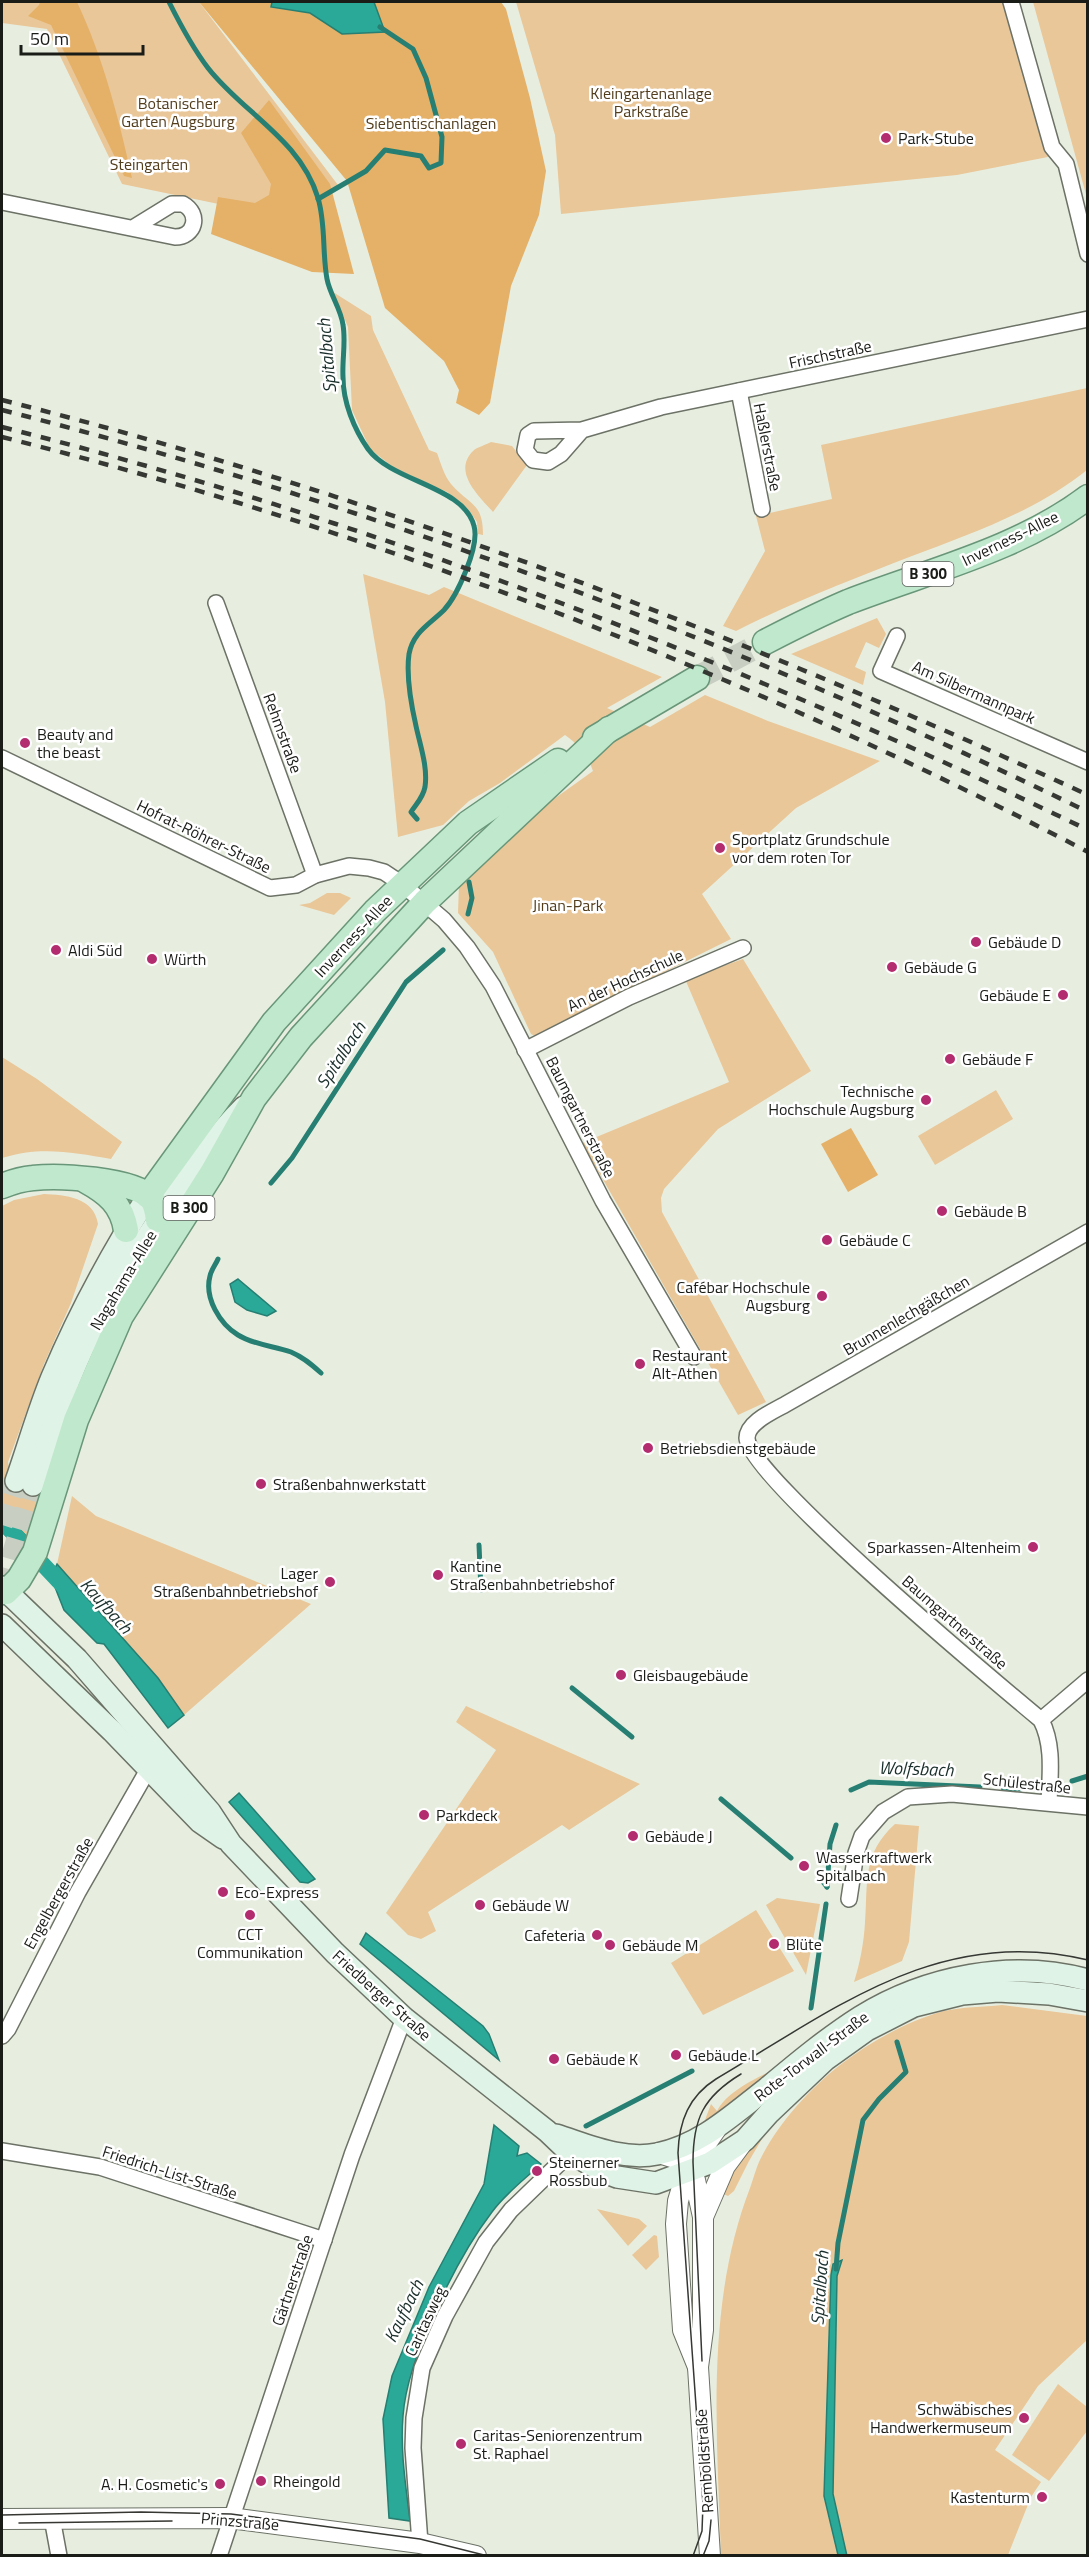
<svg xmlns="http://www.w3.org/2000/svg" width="1089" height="2557" font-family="'Titillium Web',sans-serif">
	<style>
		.green { fill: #e9c799 }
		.forest { fill: #e5b168 }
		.water { fill: #2ba998; stroke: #267f72; stroke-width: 1.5 }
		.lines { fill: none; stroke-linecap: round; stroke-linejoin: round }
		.stream { stroke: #267f72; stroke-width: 5 }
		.canal { stroke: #2ba998; stroke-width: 16 }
		.secondary-tunnel { stroke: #c8cec2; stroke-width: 21; stroke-dasharray: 21 10; stroke-linecap: butt }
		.primary-tunnel { stroke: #c8cec2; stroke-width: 24; stroke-dasharray: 24 12; stroke-linecap: butt }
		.minor-casing { stroke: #6c7266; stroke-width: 18 }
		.tertiary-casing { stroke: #6c7266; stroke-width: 22 }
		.secondary-casing { stroke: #6c7266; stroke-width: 24 }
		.primary-casing { stroke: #699678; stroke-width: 27 }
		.minor { stroke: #fff; stroke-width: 15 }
		.tertiary { stroke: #fff; stroke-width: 20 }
		.secondary { stroke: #dff3e6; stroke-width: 21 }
		.primary { stroke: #bfe8cd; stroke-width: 24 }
		.tram { stroke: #363833; stroke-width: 1.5 }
		.rail { stroke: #363833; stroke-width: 4.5; stroke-dasharray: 10 10; stroke-linecap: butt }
		.poi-dot { fill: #b32c6f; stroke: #fff; stroke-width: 2 }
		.labels { text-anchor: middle; stroke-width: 5; stroke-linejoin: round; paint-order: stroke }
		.shield { fill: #fff; stroke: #5f605d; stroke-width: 1.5 }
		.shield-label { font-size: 15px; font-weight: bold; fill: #1a1c18 }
		.park-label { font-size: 16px; fill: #523d1d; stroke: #fff }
		.poi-label { font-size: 16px; fill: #1a1c18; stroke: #fff; text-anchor: start }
		.street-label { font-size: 16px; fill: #1a1c18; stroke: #fff }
		.water-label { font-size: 18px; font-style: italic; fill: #1a2f2b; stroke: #fff }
	</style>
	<rect width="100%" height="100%" fill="#e7eee0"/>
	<g class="green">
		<polygon points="2,2 199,2 338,185 318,204 324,226 122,184 47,29 2,23"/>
		<polygon points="516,2 1006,2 1053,156 957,175 561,214 555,135"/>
		<polygon points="1033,2 1087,2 1087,198"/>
		<path d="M333 292 371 316 373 330 429 450 437 453C441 464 444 475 451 484 470 506 483 502 483 535L478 534 477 522 468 509 447 492 394 468 370 449 352 410 348 327Z"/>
		<path d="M1087 388V470C1036 511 973 533 912 556 853 579 793 602 736 631L723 626 765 551 756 516 832 499 821 445Z"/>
		<path d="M491 442 512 446 527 465 493 512C479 496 452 472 473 451 477 447 486 445 491 442Z"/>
		<path d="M363 574 429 595 444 587 662 677 607 708 650 727 705 695 768 721 880 761 796 808 702 894 731 939 535 1036 531 1034 493 952 458 913 459 884 547 804 593 771C588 756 578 744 565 735L500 783 469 801 443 825 398 837 385 702Z"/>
		<polygon points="877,618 886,634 879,648 866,642 855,667 866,672 863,685 791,654"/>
		<polygon points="327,893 340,893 351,898 334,915 299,905 310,903"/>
		<polygon points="743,959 811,1071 718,1129 664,1189 661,1198 662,1212 766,1402 738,1415 582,1143 729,1082 685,979"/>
		<path d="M2 1057 37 1079 122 1142 111 1159C73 1152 39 1146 2 1158Z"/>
		<polygon points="996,1090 1013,1119 935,1165 918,1136"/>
		<path d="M44 1194C65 1195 94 1197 98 1224L71 1303 44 1364 8 1462 10 1473 47 1474 28 1538 2 1511V1206L14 1200Z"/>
		<polygon points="72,1496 96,1516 311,1604 184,1715 158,1678 57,1564"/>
		<polygon points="466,1706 640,1784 569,1830 562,1825 428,1912 436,1931 421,1939 408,1935 386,1913 496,1750 456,1722"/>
		<path d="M895 1824 919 1826 909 1942 902 1961 854 1982C860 1963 864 1942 865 1922 868 1882 862 1854 895 1824Z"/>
		<polygon points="777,1898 820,1904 806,1975 766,1905"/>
		<polygon points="756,1910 794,1971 703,2015 671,1963"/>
		<path d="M1002 2005 1087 2016V2340L1038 2386 995 2450 1041 2482 1031 2497 1008 2555 721 2556C717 2433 705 2305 750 2188 754 2177 757 2164 763 2154 781 2120 810 2089 840 2065 870 2042 907 2021 944 2011 962 2007 983 2007 1002 2005Z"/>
		<path d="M778 2067 702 2128 711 2104 717 2111C728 2090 758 2078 778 2067Z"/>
		<polygon points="773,2120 749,2161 734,2191 728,2196 723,2194 736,2166"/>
		<polygon points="597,2209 639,2219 647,2226 628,2246"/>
		<polygon points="654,2235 657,2236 659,2257 646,2270 632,2255"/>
		<polygon points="1058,2384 1087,2407 1087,2431 1049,2481 1012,2455"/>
	</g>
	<g class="forest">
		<path d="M40 2H77C103 57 119 119 132 178L124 176 51 25 28 16 39 5Z"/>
		<polygon points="199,2 272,2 271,7 310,13 343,34 384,32 374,2 501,2 506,9 530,98 546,171 539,215 511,286 490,403 479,415 456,403 459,390 444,361 385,308 347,181"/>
		<polygon points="269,100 330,184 354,274 312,272 211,234 218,197 255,203 269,195 271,184 241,133"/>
		<polygon points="851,1128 878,1175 848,1192 821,1144"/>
	</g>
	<g class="water">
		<polygon points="272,2 374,2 385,32 342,34 310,13 271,7"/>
		<polygon points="238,1279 276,1311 267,1316 247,1310 235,1302 230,1284"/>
		<polygon points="2,1511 28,1538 23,1553 2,1532"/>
		<polygon points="57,1564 158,1678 184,1715 168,1728 104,1644 97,1643 64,1610 51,1577"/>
		<polygon points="239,1793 315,1879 308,1883 300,1882 229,1802"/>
		<polygon points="366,1933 483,2026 489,2034 499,2060 360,1944"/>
		<path d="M494 2125 519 2146 517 2156 527 2153 541 2164C525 2179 505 2194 492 2212 457 2258 407 2358 403 2416 400 2451 406 2487 410 2521L389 2518 383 2419 392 2376 429 2287 484 2184Z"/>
		<polygon points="842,2260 837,2276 833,2494 847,2556 838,2555 824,2496 831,2275 833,2264"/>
	</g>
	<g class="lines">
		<g class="stream">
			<path d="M169 2C180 24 192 47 208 68 243 113 300 139 318 198 326 225 322 252 327 279 330 295 341 309 343 325 346 342 342 360 343 377 343 402 354 429 368 449 392 482 464 486 474 526 480 546 457 596 444 610 430 624 413 632 409 654 406 676 411 704 416 726 420 745 428 767 425 787 423 798 416 804 411 812L417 819"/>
			<polyline points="318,199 366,171 385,150 421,156 429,168 441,163 442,137 426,78 413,49 380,27"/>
			<polyline points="468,914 472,898 469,882"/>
			<polyline points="271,1183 292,1158 406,982 443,950"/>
			<path d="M218 1259C216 1264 211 1270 210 1276 204 1298 220 1324 238 1335 254 1345 274 1346 291 1352 303 1357 312 1365 321 1373"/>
			<polyline points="479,1545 481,1590"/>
			<polyline points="572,1688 632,1737"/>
			<polyline points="1072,1781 1088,1776"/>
			<polyline points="1003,1788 1020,1789"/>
			<polyline points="851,1790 869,1782 980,1787"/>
			<polyline points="721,1799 791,1858"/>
			<polyline points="820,1878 827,1887"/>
			<polyline points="827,1887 830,1844 836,1825"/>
			<polyline points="811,2008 826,1904"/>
			<polyline points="586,2126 692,2071"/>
			<polyline points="836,2269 838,2243 863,2120 879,2099 906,2072 897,2042"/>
		</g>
		<polyline class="canal" points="2,1521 68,1591"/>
		<g class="secondary-tunnel">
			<polyline points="2,1525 16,1481"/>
			<polyline points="2,1589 33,1485"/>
		</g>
		<polyline class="primary-tunnel" points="697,678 765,642"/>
		<g class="minor-casing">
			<g id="minor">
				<polyline points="1011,2 1052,147 1066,164 1088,254"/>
				<path d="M2 202 175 237C195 237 201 214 183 204H172L133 228"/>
				<polyline points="739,391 762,509"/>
				<polyline points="582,430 561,454 548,462 533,460 525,450 528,435 534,431 582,430 661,407 1088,319"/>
				<polyline points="216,603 315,875"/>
				<polyline points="897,636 881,671 1088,762"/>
				<polyline points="2,758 270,888 296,885 315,875 349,866 369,868 384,872 402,884 444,920 467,947 493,986 603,1201 694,1357"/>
				<polyline points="525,1050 629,997 743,948"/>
				<polyline points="1041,1720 1088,1680"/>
				<path d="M1049 1802C1050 1775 1054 1745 1041 1720 999 1685 747 1475 747 1438 747 1422 774 1411 786 1404L1088 1232"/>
				<polyline points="849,1899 856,1853 862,1836 883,1812 908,1797 952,1794 1088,1807"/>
				<polyline points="2,2036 8,2029 78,1892 149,1768"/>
				<polyline points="2,2151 100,2167 324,2240"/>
				<polyline points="52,2518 59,2556"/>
				<polyline points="420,2543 413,2448 414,2418 422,2368 445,2316 486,2242 511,2210 570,2153"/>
				<polyline points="219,2556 352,2155 404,2018"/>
			</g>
		</g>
		<g class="tertiary-casing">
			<g id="tertiary">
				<polyline points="659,2153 678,2159 695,2180 703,2217 703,2330 698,2367 710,2556"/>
				<polyline points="703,2217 725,2166 742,2143"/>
				<polyline points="698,2367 683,2330 676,2224 678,2201 687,2171 716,2129"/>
				<polyline points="2,2519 230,2518 420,2543 476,2556"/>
			</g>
		</g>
		<g class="secondary-casing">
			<g id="secondary">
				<path d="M16 1481C28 1447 38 1411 52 1377 79 1313 111 1254 148 1196"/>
				<path d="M33 1485C50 1435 65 1383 89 1336 113 1289 142 1243 172 1200 194 1167 216 1135 244 1107"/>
				<polyline points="2,1587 77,1659 210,1812 231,1844 335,1953 404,2018 547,2131 570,2153 604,2172 617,2177 656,2183 710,2163 745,2140 769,2113 825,2060 867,2030 914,2006 962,1994 998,1991 1049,1994 1088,2001"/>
				<polyline points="2,1625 112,1731 200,1822 223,1838"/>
				<path d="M556 2135C588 2145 623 2161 657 2154 701 2145 732 2115 766 2089 796 2064 827 2038 860 2017 926 1976 1013 1959 1088 1980"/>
			</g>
		</g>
		<g class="primary-casing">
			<g id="primary">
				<path d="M765 642C792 628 820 614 848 602 928 571 1018 550 1088 497"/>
				<polyline points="595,738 697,678"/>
				<path d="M86 1181C108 1193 122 1205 126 1230"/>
				<path d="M2 1186C12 1182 22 1179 33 1178 58 1175 133 1179 151 1198 156 1204 157 1212 158 1220"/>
				<polyline points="148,1196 274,1022 375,911 468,823 558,761"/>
				<polyline points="2,1592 6,1592 19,1579 35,1552 76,1420 121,1316 212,1173 254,1098 301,1037 425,902 609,729"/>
			</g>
		</g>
		<use href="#minor" class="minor"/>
		<use href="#tertiary" class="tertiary"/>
		<use href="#secondary" class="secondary"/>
		<use href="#primary" class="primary"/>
		<g class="tram">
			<path d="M702 2361 693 2162C693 2119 703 2097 741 2074"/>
			<polyline points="2,2515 141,2512 231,2514 420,2539 488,2556"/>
			<polyline points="19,2523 172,2521"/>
			<path d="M693 2556 702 2531 703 2504 678 2153C679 2121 689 2096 716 2079 835 2009 941 1924 1088 1960"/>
			<polyline points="703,2556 709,2541 711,2520"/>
		</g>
		<g class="rail">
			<path d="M2 400C376 495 737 633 1088 795"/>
			<path d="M2 410C376 506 740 642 1088 812"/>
			<path d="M2 427C377 522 739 661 1088 830"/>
			<path d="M2 437C374 530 748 674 1088 852"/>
		</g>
	</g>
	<g class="poi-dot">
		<circle cx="886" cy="138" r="6"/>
		<circle cx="25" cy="743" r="6"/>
		<circle cx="720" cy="848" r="6"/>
		<circle cx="976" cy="942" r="6"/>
		<circle cx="56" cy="950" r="6"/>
		<circle cx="152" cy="959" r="6"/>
		<circle cx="892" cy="967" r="6"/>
		<circle cx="1063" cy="995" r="6"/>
		<circle cx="950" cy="1059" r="6"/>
		<circle cx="926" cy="1100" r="6"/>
		<circle cx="942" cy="1211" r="6"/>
		<circle cx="827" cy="1240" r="6"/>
		<circle cx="822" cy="1296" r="6"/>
		<circle cx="640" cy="1364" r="6"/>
		<circle cx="648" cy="1448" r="6"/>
		<circle cx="261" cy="1484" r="6"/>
		<circle cx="1033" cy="1547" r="6"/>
		<circle cx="438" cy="1575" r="6"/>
		<circle cx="330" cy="1582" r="6"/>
		<circle cx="621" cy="1675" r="6"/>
		<circle cx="424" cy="1815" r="6"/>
		<circle cx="633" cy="1836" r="6"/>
		<circle cx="804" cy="1866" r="6"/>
		<circle cx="223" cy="1892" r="6"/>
		<circle cx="480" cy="1905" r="6"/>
		<circle cx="250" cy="1915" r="6"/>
		<circle cx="597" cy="1935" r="6"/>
		<circle cx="774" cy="1944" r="6"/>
		<circle cx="610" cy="1945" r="6"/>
		<circle cx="676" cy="2055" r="6"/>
		<circle cx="554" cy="2059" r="6"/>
		<circle cx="537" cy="2171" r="6"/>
		<circle cx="1024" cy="2418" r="6"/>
		<circle cx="461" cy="2444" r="6"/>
		<circle cx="261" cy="2481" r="6"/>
		<circle cx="220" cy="2484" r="6"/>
		<circle cx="1042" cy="2497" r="6"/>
	</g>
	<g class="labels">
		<g class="shield">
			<rect x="902.5" y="562" width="51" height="24" rx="4.5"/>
			<rect x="163.5" y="1196" width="51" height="24" rx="4.5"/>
		</g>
		<g class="shield-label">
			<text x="928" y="579">B 300</text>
			<text x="189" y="1213">B 300</text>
		</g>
		<g class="park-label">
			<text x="651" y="99">Kleingartenanlage<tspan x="651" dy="18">Parkstraße</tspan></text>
			<text x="178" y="109">Botanischer<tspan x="178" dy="18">Garten Augsburg</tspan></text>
			<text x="431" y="129">Siebentischanlagen</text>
			<text x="149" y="170">Steingarten</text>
			<text x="568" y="911">Jinan-Park</text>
		</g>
		<g class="poi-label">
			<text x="898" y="144">Park-Stube</text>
			<text x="37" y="740">Beauty and<tspan x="37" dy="18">the beast</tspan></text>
			<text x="732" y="845">Sportplatz Grundschule<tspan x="732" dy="18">vor dem roten Tor</tspan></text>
			<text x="988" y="948">Gebäude D</text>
			<text x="68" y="956">Aldi Süd</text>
			<text x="164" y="965">Würth</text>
			<text x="904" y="973">Gebäude G</text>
			<text x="1051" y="1001" text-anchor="end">Gebäude E</text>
			<text x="962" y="1065">Gebäude F</text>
			<text x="914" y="1097" text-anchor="end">Technische<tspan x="914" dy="18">Hochschule Augsburg</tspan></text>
			<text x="954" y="1217">Gebäude B</text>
			<text x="839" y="1246">Gebäude C</text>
			<text x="810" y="1293" text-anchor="end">Cafébar Hochschule<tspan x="810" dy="18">Augsburg</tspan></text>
			<text x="652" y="1361">Restaurant<tspan x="652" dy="18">Alt-Athen</tspan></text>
			<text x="660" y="1454">Betriebsdienstgebäude</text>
			<text x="273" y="1490">Straßenbahnwerkstatt</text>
			<text x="1021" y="1553" text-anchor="end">Sparkassen-Altenheim</text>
			<text x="450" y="1572">Kantine<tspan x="450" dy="18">Straßenbahnbetriebshof</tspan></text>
			<text x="318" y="1579" text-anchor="end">Lager<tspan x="318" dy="18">Straßenbahnbetriebshof</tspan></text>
			<text x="633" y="1681">Gleisbaugebäude</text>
			<text x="436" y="1821">Parkdeck</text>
			<text x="645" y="1842">Gebäude J</text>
			<text x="816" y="1863">Wasserkraftwerk<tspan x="816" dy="18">Spitalbach</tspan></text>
			<text x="235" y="1898">Eco-Express</text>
			<text x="492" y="1911">Gebäude W</text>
			<text x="250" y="1940" text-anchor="middle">CCT<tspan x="250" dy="18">Communikation</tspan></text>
			<text x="585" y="1941" text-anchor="end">Cafeteria</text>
			<text x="786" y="1950">Blüte</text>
			<text x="622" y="1951">Gebäude M</text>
			<text x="688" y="2061">Gebäude L</text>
			<text x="566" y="2065">Gebäude K</text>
			<text x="549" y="2168">Steinerner<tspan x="549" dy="18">Rossbub</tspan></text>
			<text x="1012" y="2415" text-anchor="end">Schwäbisches<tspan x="1012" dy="18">Handwerkermuseum</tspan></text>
			<text x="473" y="2441">Caritas-Seniorenzentrum<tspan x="473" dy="18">St. Raphael</tspan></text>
			<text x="273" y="2487">Rheingold</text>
			<text x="208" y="2490" text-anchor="end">A. H. Cosmetic's</text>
			<text x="1030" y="2503" text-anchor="end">Kastenturm</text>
		</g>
		<g class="street-label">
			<text transform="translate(830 354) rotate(-12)" y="6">Frischstraße</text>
			<text transform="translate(768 447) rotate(79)" y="6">Haßlerstraße</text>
			<text transform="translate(1010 538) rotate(-26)" y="6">Inverness-Allee</text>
			<text transform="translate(974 692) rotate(24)" y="6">Am Silbermannpark</text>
			<text transform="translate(283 733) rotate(70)" y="6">Rehmstraße</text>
			<text transform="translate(204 836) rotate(26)" y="6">Hofrat-Röhrer-Straße</text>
			<text transform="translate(353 936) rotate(-47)" y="6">Inverness-Allee</text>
			<text transform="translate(625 980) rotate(-25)" y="6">An der Hochschule</text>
			<text transform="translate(581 1117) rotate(63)" y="6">Baumgartnerstraße</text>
			<text transform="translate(123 1280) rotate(-59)" y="6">Nagahama-Allee</text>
			<text transform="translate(906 1315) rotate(-30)" y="6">Brunnenlechgäßchen</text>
			<text transform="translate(955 1622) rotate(41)" y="6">Baumgartnerstraße</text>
			<text transform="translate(1027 1783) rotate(6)" y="6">Schülestraße</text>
			<text transform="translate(58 1893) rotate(-61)" y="6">Engelbergerstraße</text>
			<text transform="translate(382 1995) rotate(42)" y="6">Friedberger Straße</text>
			<text transform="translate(811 2056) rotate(-37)" y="6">Rote-Torwall-Straße</text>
			<text transform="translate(170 2172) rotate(18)" y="6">Friedrich-List-Straße</text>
			<text transform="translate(292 2280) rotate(-71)" y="6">Gärtnerstraße</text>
			<text transform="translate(425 2321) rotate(-65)" y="6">Caritasweg</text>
			<text transform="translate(704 2461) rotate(-94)" y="6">Remboldstraße</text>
			<text transform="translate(240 2521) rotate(5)" y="6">Prinzstraße</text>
		</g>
		<g class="water-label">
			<text transform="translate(327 356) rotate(-95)" y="6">Spitalbach</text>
			<text transform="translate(341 1055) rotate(-57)" y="6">Spitalbach</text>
			<text transform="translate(106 1606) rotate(48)" y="6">Kaufbach</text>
			<text transform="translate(916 1769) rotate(2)" y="6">Wolfsbach</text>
			<text transform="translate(820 2288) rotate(-86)" y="6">Spitalbach</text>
			<text transform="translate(404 2311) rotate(-64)" y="6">Kaufbach</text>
		</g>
	</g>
	<rect width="1089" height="2557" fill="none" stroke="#1a1c18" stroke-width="6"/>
	<path d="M21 45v9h122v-9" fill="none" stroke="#1a1c18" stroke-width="3"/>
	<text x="30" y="45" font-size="18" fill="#1a1c18" stroke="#ffffff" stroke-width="4.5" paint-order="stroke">50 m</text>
</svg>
